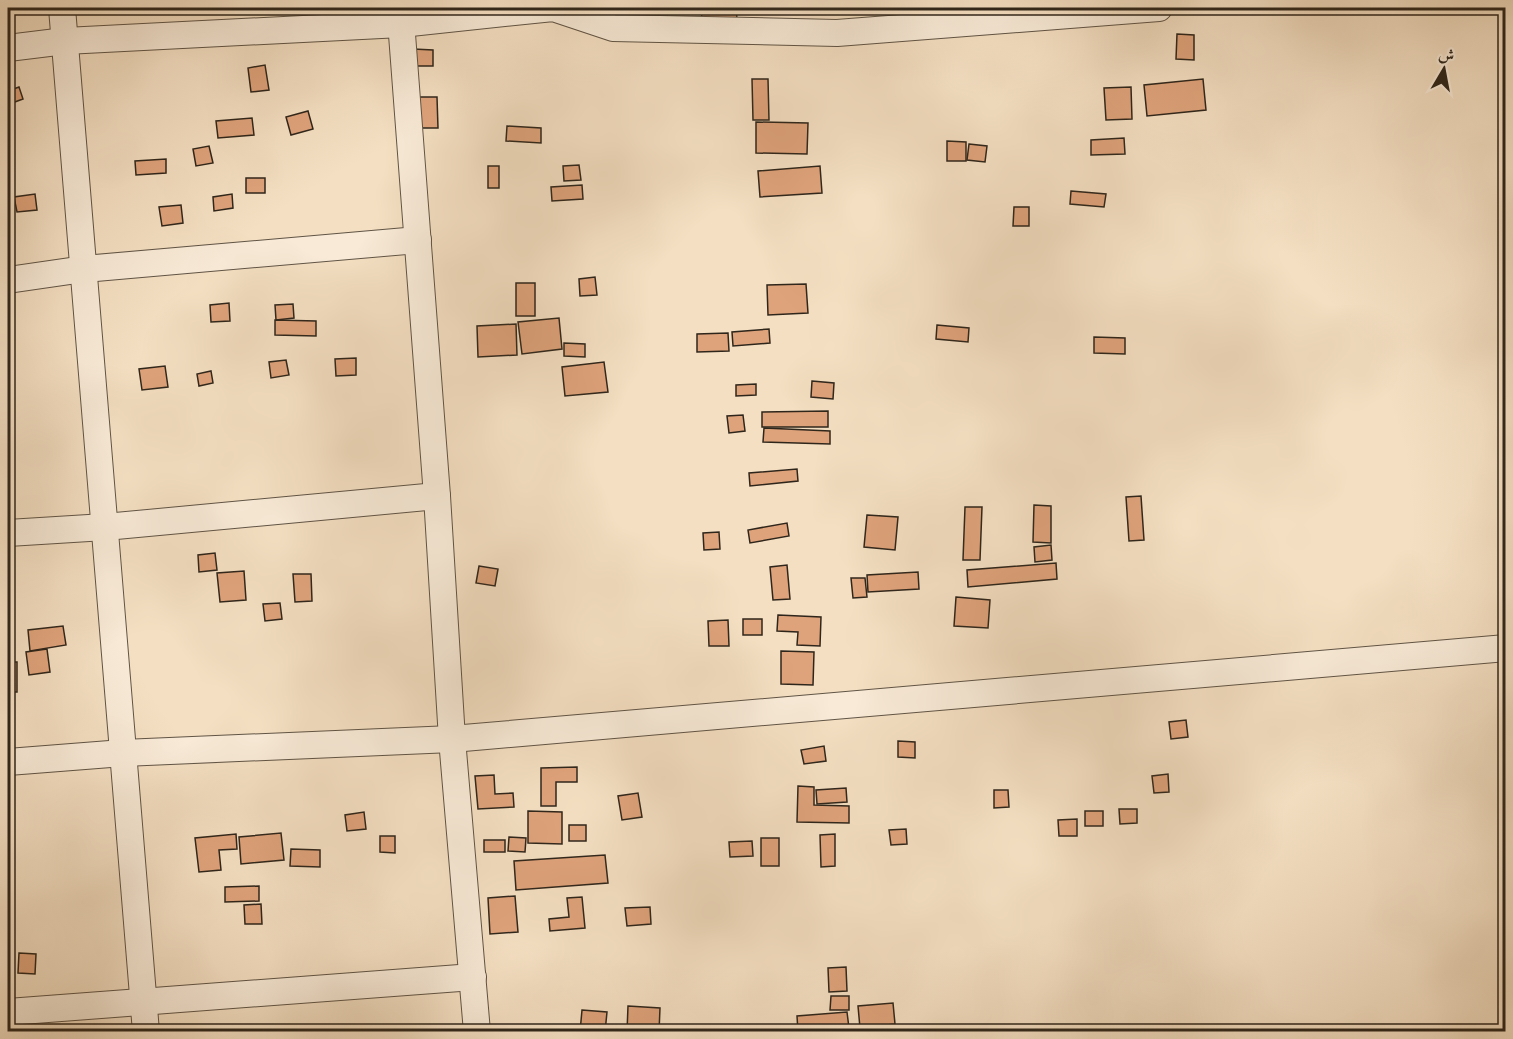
<svg xmlns="http://www.w3.org/2000/svg" width="1513" height="1039" font-family="'Libre Caslon Text',Amiri,serif">
	<style>
		.building { fill: #dfa37b; stroke: #2f261b; stroke-width: 1.5 }
		.lines { fill: none; stroke-linecap: round; stroke-linejoin: round }
		.minor-casing { stroke: #605445; stroke-width: 28 }
		.minor { stroke: #f8ead7; stroke-width: 26 }
	</style>
	<rect width="100%" height="100%" fill="#f4dfc2"/>
	<filter id="stains"><feTurbulence type="fractalNoise" baseFrequency=".00333" numOctaves="4"/><feColorMatrix values="0 0 0 0 .2 0 0 0 0 .09 0 0 0 0 .02 0 0 0 .5 -.17"/></filter>
	<radialGradient id="worn" r=".72"><stop offset=".6" stop-color="#630" stop-opacity="0"/><stop offset="1" stop-color="#630" stop-opacity=".3"/></radialGradient>
	<g class="building">
		<polygon points="701,8 736,8 737,19 702,20"/>
		<polygon points="1177,34 1194,35 1194,60 1176,59"/>
		<polygon points="413,49 433,50 433,66 413,66"/>
		<polygon points="265,65 269,90 251,92 248,68"/>
		<polygon points="752,79 768,79 769,120 753,120"/>
		<polygon points="1203,79 1206,110 1147,116 1144,85"/>
		<polygon points="19,87 23,99 12,103 8,91"/>
		<polygon points="1131,87 1132,119 1106,120 1104,88"/>
		<polygon points="417,97 437,97 438,128 418,128"/>
		<polygon points="308,111 313,129 291,135 286,117"/>
		<polygon points="252,118 254,135 218,138 216,121"/>
		<polygon points="756,122 808,123 807,154 756,153"/>
		<polygon points="507,126 541,128 541,143 506,141"/>
		<polygon points="1124,138 1125,154 1091,155 1091,140"/>
		<polygon points="947,141 966,142 966,161 947,161"/>
		<polygon points="969,144 987,146 985,162 967,160"/>
		<polygon points="209,146 213,163 196,166 193,149"/>
		<polygon points="166,159 166,173 136,175 135,161"/>
		<polygon points="579,165 581,180 564,181 563,166"/>
		<rect x="488" y="166" width="11" height="22"/>
		<polygon points="820,166 822,193 760,197 758,171"/>
		<rect x="246" y="178" width="19" height="15"/>
		<polygon points="582,185 583,199 552,201 551,187"/>
		<polygon points="1071,191 1106,194 1104,207 1070,204"/>
		<polygon points="35,194 37,210 17,212 14,197"/>
		<polygon points="232,194 233,208 214,211 213,197"/>
		<polygon points="181,205 183,223 162,226 159,207"/>
		<polygon points="1014,207 1029,207 1029,226 1013,226"/>
		<polygon points="595,277 597,295 580,296 579,279"/>
		<rect x="516" y="283" width="19" height="33"/>
		<polygon points="806,284 808,313 768,315 767,285"/>
		<polygon points="229,303 230,321 211,322 210,305"/>
		<polygon points="293,304 294,318 276,320 275,305"/>
		<polygon points="559,318 562,349 522,354 518,322"/>
		<polygon points="275,320 316,321 316,336 275,335"/>
		<polygon points="516,324 517,355 478,357 477,326"/>
		<polygon points="937,325 969,328 968,342 936,339"/>
		<polygon points="769,329 770,343 733,346 732,332"/>
		<polygon points="728,333 729,351 697,352 697,334"/>
		<polygon points="1094,337 1125,338 1125,354 1094,353"/>
		<polygon points="564,343 585,344 585,357 564,356"/>
		<polygon points="356,358 356,375 336,376 335,359"/>
		<polygon points="286,360 289,375 271,378 269,362"/>
		<polygon points="604,362 608,392 565,396 562,367"/>
		<polygon points="165,366 168,387 142,390 139,369"/>
		<polygon points="211,371 213,383 199,386 197,374"/>
		<polygon points="812,381 834,383 833,399 811,397"/>
		<polygon points="756,384 756,395 736,396 736,385"/>
		<polygon points="828,411 828,427 762,427 762,412"/>
		<polygon points="743,415 745,431 729,433 727,416"/>
		<polygon points="764,428 830,431 830,444 763,442"/>
		<polygon points="797,469 798,481 750,486 749,473"/>
		<polygon points="1141,496 1144,540 1129,541 1126,497"/>
		<polygon points="1034,505 1051,506 1051,543 1033,542"/>
		<polygon points="965,507 982,507 980,560 963,560"/>
		<polygon points="867,515 898,517 895,550 864,547"/>
		<polygon points="787,523 789,536 750,543 748,530"/>
		<polygon points="719,532 720,549 704,550 703,533"/>
		<polygon points="1051,545 1052,560 1035,562 1034,547"/>
		<polygon points="215,553 217,570 199,572 198,555"/>
		<polygon points="1056,563 1057,579 968,587 967,570"/>
		<polygon points="787,565 790,599 773,600 770,567"/>
		<polygon points="479,566 498,569 495,586 476,583"/>
		<polygon points="244,571 246,600 220,602 217,573"/>
		<polygon points="918,572 919,589 868,592 867,575"/>
		<polygon points="293,574 311,574 312,601 295,602"/>
		<polygon points="851,578 865,578 867,597 853,598"/>
		<polygon points="956,597 990,600 988,628 954,626"/>
		<polygon points="280,603 282,619 265,621 263,604"/>
		<polygon points="778,615 821,617 820,646 797,645 798,632 777,631"/>
		<rect x="743" y="619" width="19" height="16"/>
		<polygon points="728,620 729,646 709,646 708,621"/>
		<polygon points="63,626 66,645 30,651 28,630"/>
		<polygon points="47,649 50,672 29,675 26,652"/>
		<polygon points="781,651 814,652 813,685 781,684"/>
		<rect x="8" y="662" width="9" height="30"/>
		<polygon points="1186,720 1188,737 1171,739 1169,722"/>
		<polygon points="898,741 915,742 915,758 898,757"/>
		<polygon points="824,746 826,761 804,764 801,750"/>
		<polygon points="577,767 577,782 556,782 556,806 541,806 541,768"/>
		<polygon points="1168,774 1169,792 1154,793 1152,776"/>
		<polygon points="494,775 495,794 513,793 514,807 478,809 475,776"/>
		<polygon points="798,786 814,787 814,805 849,806 849,823 797,822"/>
		<polygon points="846,788 847,802 817,804 816,790"/>
		<polygon points="994,790 1008,790 1009,807 994,808"/>
		<polygon points="638,793 642,817 622,820 618,796"/>
		<polygon points="1119,809 1137,809 1137,823 1120,824"/>
		<polygon points="528,811 562,812 562,844 528,843"/>
		<rect x="1085" y="811" width="18" height="15"/>
		<polygon points="364,812 366,829 347,831 345,815"/>
		<polygon points="1077,819 1077,836 1059,836 1058,820"/>
		<rect x="569" y="825" width="17" height="16"/>
		<polygon points="906,829 907,844 891,845 889,830"/>
		<polygon points="281,833 284,860 241,864 239,837"/>
		<polygon points="236,834 237,849 219,850 221,870 199,872 195,838"/>
		<polygon points="835,834 835,866 821,867 820,835"/>
		<polygon points="380,836 395,836 395,853 380,852"/>
		<polygon points="509,837 526,838 525,852 508,851"/>
		<rect x="761" y="838" width="18" height="28"/>
		<rect x="484" y="840" width="21" height="12"/>
		<polygon points="752,841 753,856 730,857 729,842"/>
		<polygon points="291,849 320,850 320,867 290,866"/>
		<polygon points="605,855 608,883 516,890 514,861"/>
		<polygon points="259,886 259,901 225,902 225,887"/>
		<polygon points="515,896 518,932 490,934 488,898"/>
		<polygon points="582,897 585,928 550,931 549,919 569,917 567,898"/>
		<polygon points="261,904 262,924 245,924 244,905"/>
		<polygon points="650,907 651,924 627,926 625,908"/>
		<polygon points="19,953 36,954 35,974 18,973"/>
		<polygon points="846,967 847,991 829,992 828,968"/>
		<polygon points="831,996 849,996 849,1010 830,1010"/>
		<polygon points="893,1003 895,1024 860,1028 858,1006"/>
		<polygon points="628,1006 660,1008 659,1032 627,1032"/>
		<polygon points="582,1010 607,1012 605,1032 580,1032"/>
		<polygon points="847,1012 849,1028 798,1032 797,1016"/>
	</g>
	<g class="lines">
		<g class="minor-casing">
			<g id="minor">
				<polyline points="62,8 146,1032"/>
				<polyline points="400,8 437,496 452,739 477,1032"/>
				<polyline points="8,48 65,41 401,24 553,8 613,28 837,33 1159,8"/>
				<polyline points="8,280 84,269 418,240"/>
				<polyline points="8,533 105,527 437,496"/>
				<polyline points="8,762 123,753 452,739 1506,648"/>
				<polyline points="8,1012 473,977"/>
			</g>
		</g>
		<use href="#minor" class="minor"/>
	</g>
	<rect width="1513" height="1039" fill="none" stroke="#f4dfc2" stroke-width="30"/>
	<rect x="9" y="9" width="1495" height="1021" fill="none" stroke="#2f261b" stroke-width="3"/>
	<rect x="15" y="15" width="1483" height="1009" fill="none" stroke="#2f261b" stroke-width="1.5"/>
	<g transform="translate(1444 69) rotate(10)" stroke="#f8ead7" stroke-width="4.5" paint-order="stroke">
	<path d="M0-4.5L10 22L0 15L-10 22Z" fill="#2f261b"/>
	<text y="-9" font-size="16" font-weight="bold" text-anchor="middle" fill="#2f261b">ش</text>
	</g>
	<rect width="100%" height="100%" filter="url(#stains)"/>
	<rect width="100%" height="100%" fill="url(#worn)"/>
</svg>
